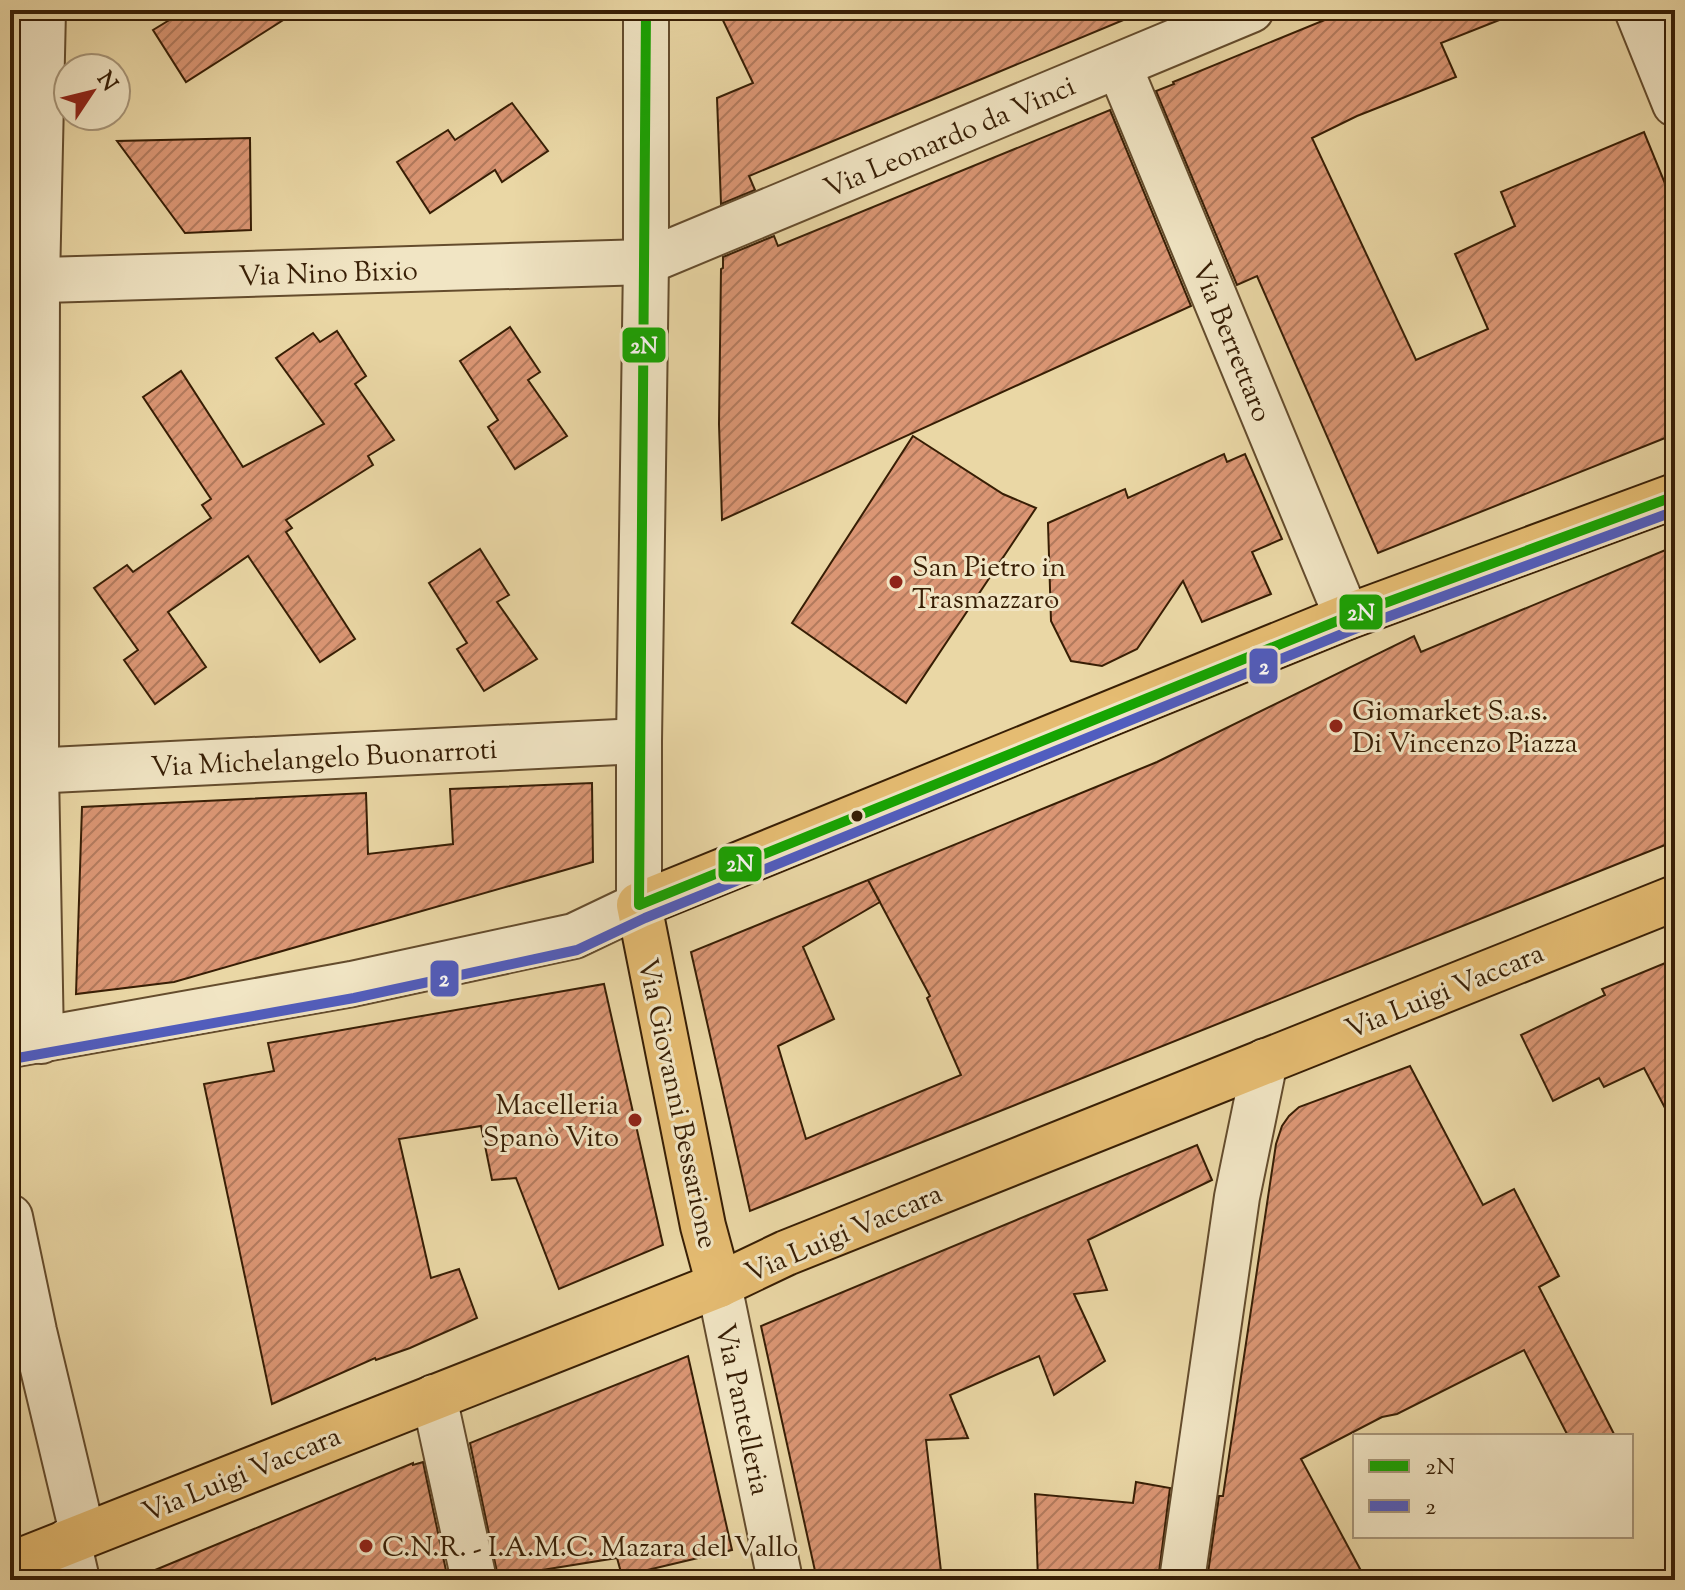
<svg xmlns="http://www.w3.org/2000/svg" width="1685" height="1590" font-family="'Sorts Mill Goudy',serif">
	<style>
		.building { fill: url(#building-hatch); stroke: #371e05; stroke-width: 2 }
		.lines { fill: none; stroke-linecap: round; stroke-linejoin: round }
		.minor-casing { stroke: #644c2d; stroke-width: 48 }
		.major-casing { stroke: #371e05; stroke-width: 48 }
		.minor { stroke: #f1e5c4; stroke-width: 44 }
		.major { stroke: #e5bc72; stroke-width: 44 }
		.bus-1-casing { stroke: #f1e5c4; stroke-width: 16 }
		.bus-2-casing { stroke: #f1e5c4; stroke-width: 16 }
		.bus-1 { stroke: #16a502; stroke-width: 10 }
		.bus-2 { stroke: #515dbf; stroke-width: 10 }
		.poi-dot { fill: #8f2418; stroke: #f1e5c4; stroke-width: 3 }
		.bus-dot { fill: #371e05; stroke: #f1e5c4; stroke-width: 3 }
		.labels { text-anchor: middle; stroke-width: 6; stroke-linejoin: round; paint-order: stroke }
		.street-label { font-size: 28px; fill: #371e05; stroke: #f1e5c4 }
		.poi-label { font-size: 28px; fill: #371e05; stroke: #f1e5c4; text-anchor: start }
		.line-badge { stroke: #f1e5c4; stroke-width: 3 }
		.badge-label { font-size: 22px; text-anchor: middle; font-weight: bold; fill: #fff }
	</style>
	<defs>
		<pattern id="building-hatch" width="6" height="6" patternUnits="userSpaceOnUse" patternTransform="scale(2)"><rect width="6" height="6" fill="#db9674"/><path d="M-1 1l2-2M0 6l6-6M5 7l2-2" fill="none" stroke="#b27a5d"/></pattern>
	</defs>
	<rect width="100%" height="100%" fill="#ead7a5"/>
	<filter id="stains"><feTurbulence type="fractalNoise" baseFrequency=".0025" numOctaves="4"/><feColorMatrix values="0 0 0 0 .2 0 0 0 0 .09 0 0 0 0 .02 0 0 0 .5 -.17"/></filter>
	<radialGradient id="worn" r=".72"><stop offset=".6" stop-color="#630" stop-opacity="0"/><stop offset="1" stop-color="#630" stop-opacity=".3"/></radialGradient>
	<g class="building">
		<polygon points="186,10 299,10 186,82 153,30"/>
		<polygon points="718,10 1145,10 1145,11 749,176 755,190 721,204 717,98 753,83"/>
		<polygon points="1349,10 1517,10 1517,13 1441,43 1456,77 1357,116 1312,138 1416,360 1488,329 1455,254 1515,226 1501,192 1644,132 1675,208 1675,434 1378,553 1257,276 1237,285 1156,91 1174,84 1173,82"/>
		<polygon points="512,103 548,151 502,182 495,170 430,213 397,162 448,130 455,140"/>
		<polygon points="1110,110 1191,306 722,520 719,424 721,269 723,268 723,257 774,236 778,246"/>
		<polygon points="250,138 251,230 185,233 117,141"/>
		<polygon points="510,327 540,372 528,380 567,436 515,469 488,427 498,420 460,361"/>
		<polygon points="337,331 366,376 355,384 394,440 368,456 373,465 286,520 292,528 286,532 355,639 320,662 248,556 168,612 206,667 155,704 124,660 138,650 94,588 127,565 133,572 211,518 202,505 211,499 143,397 181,371 243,467 324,424 276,358 313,333 320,342"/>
		<polygon points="913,436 1003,494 1036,508 906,703 792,623"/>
		<polygon points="1224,454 1227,462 1245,454 1282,539 1252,552 1271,594 1202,622 1183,581 1137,649 1102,666 1071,661 1051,621 1048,523 1125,489 1128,498"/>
		<polygon points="1675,546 1675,841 750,1211 691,952 868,880 880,902 803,947 834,1019 778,1046 806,1139 961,1075 927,998 930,996 868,880 1157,762 1414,636 1421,652"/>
		<polygon points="480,549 509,595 497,602 537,659 484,691 457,649 467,643 429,583"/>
		<polygon points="592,783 593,862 174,982 76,994 82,807 366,793 368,854 453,844 450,789"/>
		<polygon points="1675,959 1675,1127 1644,1068 1604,1087 1599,1078 1553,1101 1521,1035 1605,995 1602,989"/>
		<polygon points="604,984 663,1245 559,1289 516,1178 492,1180 481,1126 399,1139 431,1278 459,1269 477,1318 410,1348 376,1360 375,1358 272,1404 204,1084 274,1071 268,1043"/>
		<polygon points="1410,1066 1483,1205 1514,1189 1559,1276 1539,1287 1615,1436 1568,1436 1524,1350 1397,1414 1382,1417 1301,1459 1366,1580 1207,1580 1219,1496 1223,1496 1276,1144 1282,1126 1289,1116 1299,1107"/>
		<polygon points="1197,1145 1212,1180 1088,1240 1107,1290 1074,1294 1105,1361 1054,1395 1039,1356 950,1395 968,1438 926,1440 942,1580 817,1580 761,1326"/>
		<polygon points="688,1356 732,1550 622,1576 617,1558 498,1577 470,1443"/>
		<polygon points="423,1462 448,1580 131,1580 413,1463 413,1465"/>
		<polygon points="1136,1482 1170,1488 1158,1580 1038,1580 1035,1494 1133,1503"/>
	</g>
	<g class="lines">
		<g class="minor-casing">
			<g id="minor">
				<polyline points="1637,10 1675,104"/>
				<polyline points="1119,66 1347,617"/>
				<polyline points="10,281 646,262 1251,10"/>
				<polyline points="10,772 639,741"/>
				<polyline points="41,1041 36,771 37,281 43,10"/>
				<polyline points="10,1045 352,984 574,936 639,905 639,741 646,262 646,10"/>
				<polyline points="10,1217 34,1331 83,1536"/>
				<polyline points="719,1285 780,1580"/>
				<polyline points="434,1397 474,1580"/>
				<polyline points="68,1541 77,1580"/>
				<polyline points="1182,1580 1237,1197 1265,1061"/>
			</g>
		</g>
		<g class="major-casing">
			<g id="major">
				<polyline points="719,1285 703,1226 639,905 1347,617 1675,496"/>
				<polyline points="10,1565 719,1285 786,1253 1675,898"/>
			</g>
		</g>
		<use href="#minor" class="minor"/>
		<use href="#major" class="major"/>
		<g class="bus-1-casing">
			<path id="bus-1" d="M646 10C646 308 639 607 639 905L1347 617 1675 496"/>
		</g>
		<g class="bus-2-casing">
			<polyline id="bus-2" points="12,1059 354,998 577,950 645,918 1352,630 1675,511"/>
		</g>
		<use href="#bus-1" class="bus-1"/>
		<use href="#bus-2" class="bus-2"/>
	</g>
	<g class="poi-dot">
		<circle cx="896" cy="582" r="8"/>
		<circle cx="1336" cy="726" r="8"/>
		<circle cx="635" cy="1120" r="8"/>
		<circle cx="366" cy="1546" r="8"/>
	</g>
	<circle class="bus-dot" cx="857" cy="816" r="7"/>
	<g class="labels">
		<g class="street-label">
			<text transform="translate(949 136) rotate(-23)" y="10">Via Leonardo da Vinci</text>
			<text transform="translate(328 272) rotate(-2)" y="10">Via Nino Bixio</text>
			<text transform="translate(1233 341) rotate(68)" y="10">Via Berrettaro</text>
			<text transform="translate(324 757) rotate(-3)" y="10">Via Michelangelo Buonarroti</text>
			<text transform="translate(1444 990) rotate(-22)" y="10">Via Luigi Vaccara</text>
			<text transform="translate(679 1103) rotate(78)" y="10">Via Giovanni Bessarione</text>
			<text transform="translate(843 1232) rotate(-23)" y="10">Via Luigi Vaccara</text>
			<text transform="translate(744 1409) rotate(78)" y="10">Via Pantelleria</text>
			<text transform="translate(241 1473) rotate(-22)" y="10">Via Luigi Vaccara</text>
		</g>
		<g class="poi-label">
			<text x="912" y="576">San Pietro in<tspan x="912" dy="32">Trasmazzaro</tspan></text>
			<text x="1352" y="720">Giomarket S.a.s.<tspan x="1352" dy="32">Di Vincenzo Piazza</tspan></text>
			<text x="619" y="1114" text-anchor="end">Macelleria<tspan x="619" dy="32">Spanò Vito</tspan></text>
			<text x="382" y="1556">C.N.R. - I.A.M.C. Mazara del Vallo</text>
		</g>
	</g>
	<g class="line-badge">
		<rect x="621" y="326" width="46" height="38" rx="8" fill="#16a502"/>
		<rect x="1338" y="593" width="46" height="38" rx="8" fill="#16a502"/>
		<rect x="1248" y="647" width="31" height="38" rx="8" fill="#515dbf"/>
		<rect x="717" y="845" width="46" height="38" rx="8" fill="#16a502"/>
		<rect x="429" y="959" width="31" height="39" rx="8" fill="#515dbf"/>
	</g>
	<g class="badge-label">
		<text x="644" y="353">2N</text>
		<text x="1361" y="620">2N</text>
		<text x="1264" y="674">2</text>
		<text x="740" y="871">2N</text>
		<text x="444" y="986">2</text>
	</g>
	<rect width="1685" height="1590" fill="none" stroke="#ead7a5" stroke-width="40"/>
	<rect x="12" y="12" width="1661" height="1566" fill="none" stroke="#371e05" stroke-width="4"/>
	<rect x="20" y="20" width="1645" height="1550" fill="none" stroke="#371e05" stroke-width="2"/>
	<rect x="1353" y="1434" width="280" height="104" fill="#f1e5c4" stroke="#a79578" stroke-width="2"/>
	<rect x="1369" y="1460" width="40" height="12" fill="#16a502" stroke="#a79578" stroke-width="2"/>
	<text x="1425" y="1474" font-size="24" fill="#371e05">2N</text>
	<rect x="1369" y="1500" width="40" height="12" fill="#515dbf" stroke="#a79578" stroke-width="2"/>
	<text x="1425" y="1514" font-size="24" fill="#371e05">2</text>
	<g transform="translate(92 92) rotate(55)"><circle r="38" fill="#f1e5c4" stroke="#a79578" stroke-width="2"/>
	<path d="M0-6L14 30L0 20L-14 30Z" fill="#8f2418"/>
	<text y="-12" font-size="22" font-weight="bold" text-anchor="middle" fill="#371e05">N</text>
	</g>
	<rect width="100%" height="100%" filter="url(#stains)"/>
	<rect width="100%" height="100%" fill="url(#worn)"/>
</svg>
